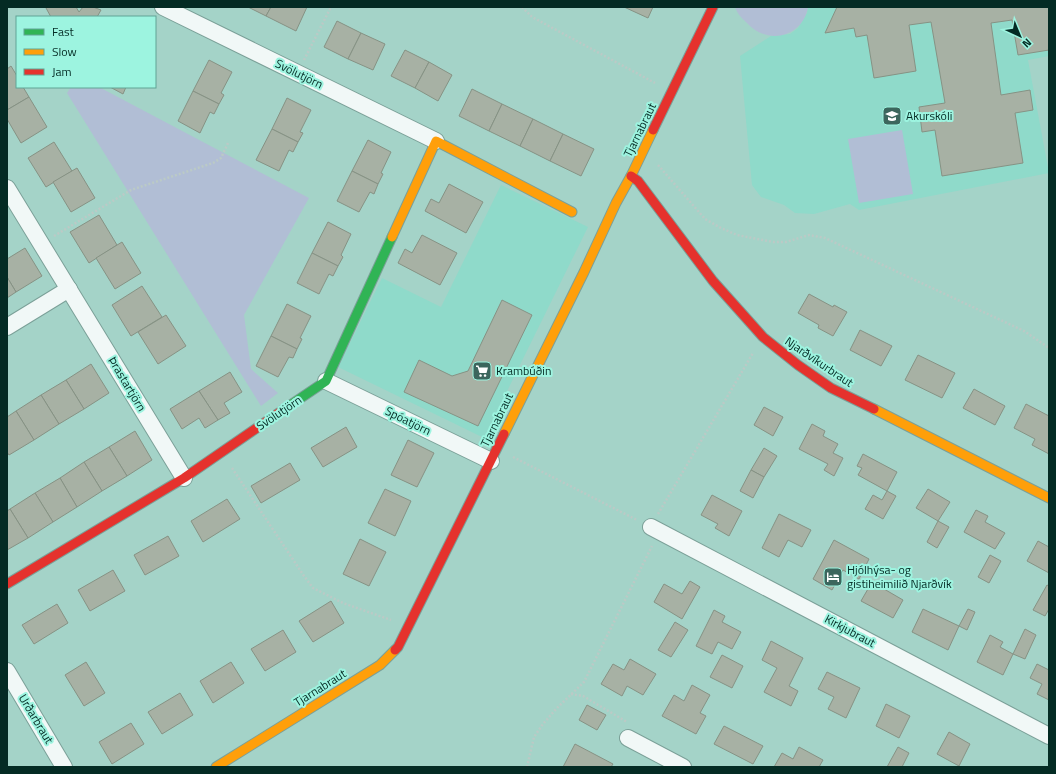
<svg xmlns="http://www.w3.org/2000/svg" width="1056" height="774" font-family="'Titillium Web',sans-serif">
	<style>
		.built { fill: #8fdaca }
		.green { fill: #b1bed5 }
		.building { fill: #a7b1a4; stroke: #869284 }
		.lines { fill: none; stroke-linecap: round; stroke-linejoin: round }
		.street-casing { stroke: #7ba098; stroke-width: 18 }
		.fast-casing { stroke: #7ba098; stroke-width: 11 }
		.slow-casing { stroke: #7ba098; stroke-width: 11 }
		.jam-casing { stroke: #7ba098; stroke-width: 11 }
		.path { stroke: #bbcac6; stroke-width: 2.5; stroke-dasharray: 2 2; stroke-linecap: butt }
		.street { stroke: #f1f8f7; stroke-width: 16 }
		.fast { stroke: #30b455; stroke-width: 9 }
		.slow { stroke: #ff9f0a; stroke-width: 9 }
		.jam { stroke: #e5322d; stroke-width: 9 }
		.labels { text-anchor: middle; stroke-width: 4; stroke-linejoin: round; paint-order: stroke }
		.street-label { font-size: 12px; fill: #042b24; stroke: #9df4e0 }
		.poi-label { font-size: 12px; fill: #042b24; stroke: #9df4e0; text-anchor: start }
	</style>
	<rect width="100%" height="100%" fill="#a4d3c8"/>
	<g class="built">
		<polygon points="808,7 1049,7 1049,56 1028,60 1049,173 859,210 850,204 814,214 795,213 784,205 761,197 752,185 740,56 771,36 790,34 798,28 807,13"/>
		<polygon points="501,185 588,227 484,438 338,367 382,278 441,307"/>
	</g>
	<g class="green">
		<path d="M735 7H808C804 32 777 44 755 30 752 28 749 25 746 22 741 18 737 13 735 7Z"/>
		<polygon points="71,87 99,87 309,198 244,315 251,369 278,393 261,406 67,93"/>
		<polygon points="902,130 913,194 859,203 848,139"/>
	</g>
	<g class="building">
		<polygon points="48,7 76,7 79,12 83,7 93,7 101,10 97,17 51,17 46,8"/>
		<polygon points="248,7 271,7 266,16"/>
		<polygon points="271,7 307,7 296,31 266,16"/>
		<polygon points="624,7 653,7 648,18"/>
		<polygon points="837,7 1049,7 1049,50 1018,55 1012,20 991,23 1001,95 1030,90 1033,110 1015,113 1023,163 942,176 935,130 922,132 919,107 945,103 931,22 909,25 916,71 874,78 867,35 856,37 854,28 825,33"/>
		<polygon points="337,21 361,33 348,59 324,47"/>
		<polygon points="361,33 385,44 373,70 348,59"/>
		<polygon points="405,50 429,62 415,88 391,76"/>
		<polygon points="209,60 232,72 221,93 224,95 219,104 193,91"/>
		<polygon points="429,62 452,75 438,101 415,88"/>
		<polygon points="11,66 17,76 17,87 23,87 29,97 7,110 7,69"/>
		<polygon points="110,87 126,87 123,94"/>
		<polygon points="472,89 502,104 489,131 459,116"/>
		<polygon points="193,91 219,104 214,114 210,112 200,133 178,121"/>
		<polygon points="29,97 47,127 21,143 7,119 7,110"/>
		<polygon points="287,98 311,110 300,132 303,133 298,142 272,129"/>
		<polygon points="502,104 533,119 520,146 489,131"/>
		<polygon points="533,119 563,134 550,161 520,146"/>
		<polygon points="272,129 298,142 293,152 289,150 279,171 256,160"/>
		<polygon points="563,134 594,149 581,176 550,161"/>
		<polygon points="368,140 391,152 381,173 383,174 378,184 352,171"/>
		<polygon points="54,142 72,171 46,187 28,158"/>
		<polygon points="77,168 95,198 71,212 53,182"/>
		<polygon points="352,171 378,184 374,194 370,192 359,212 337,201"/>
		<polygon points="449,184 483,202 466,233 425,211 431,199 439,203"/>
		<polygon points="99,215 117,245 89,263 70,232"/>
		<polygon points="328,222 351,234 341,255 343,257 338,266 312,253"/>
		<polygon points="422,235 457,253 440,285 398,263 405,249 412,253"/>
		<polygon points="122,242 141,273 115,289 96,258"/>
		<polygon points="25,248 42,276 16,292 7,277 7,259"/>
		<polygon points="312,253 338,266 333,276 329,274 319,294 297,283"/>
		<polygon points="7,277 16,292 7,298"/>
		<polygon points="142,286 162,317 131,336 112,305"/>
		<polygon points="809,294 833,307 834,305 847,312 833,336 818,328 819,325 798,313"/>
		<polygon points="502,300 532,315 478,426 404,392 419,360 452,376 468,371"/>
		<polygon points="287,304 311,316 300,338 302,339 297,349 271,336"/>
		<polygon points="166,315 186,346 158,364 138,332"/>
		<polygon points="860,330 892,346 881,366 850,350"/>
		<polygon points="271,336 297,349 293,358 289,357 278,377 256,366"/>
		<polygon points="918,355 955,373 942,398 905,380"/>
		<polygon points="91,364 109,393 84,409 66,380"/>
		<polygon points="230,372 242,392 224,403 230,413 218,420 199,391"/>
		<polygon points="66,380 84,409 59,424 41,395"/>
		<polygon points="974,389 1005,406 995,425 963,408"/>
		<polygon points="199,391 218,420 205,428 199,418 182,429 170,409"/>
		<polygon points="41,395 59,424 34,440 16,411"/>
		<polygon points="1026,404 1049,416 1049,454 1032,445 1035,439 1014,428"/>
		<polygon points="764,407 783,417 773,436 754,425"/>
		<polygon points="16,411 34,440 9,455 7,452 7,417"/>
		<polygon points="812,424 825,431 823,436 838,444 833,453 843,458 834,476 824,470 828,464 799,449"/>
		<polygon points="346,427 357,447 323,467 311,448"/>
		<polygon points="135,431 152,460 127,476 109,447"/>
		<polygon points="408,440 434,453 417,487 391,475"/>
		<polygon points="109,447 127,476 102,491 84,462"/>
		<polygon points="764,448 777,456 764,477 751,470"/>
		<polygon points="863,454 897,472 887,491 858,475 862,468 857,466"/>
		<polygon points="84,462 102,491 77,507 60,478"/>
		<polygon points="290,463 300,480 261,503 251,486"/>
		<polygon points="751,470 764,477 753,498 740,491"/>
		<polygon points="60,478 77,507 53,522 35,493"/>
		<polygon points="385,489 411,501 395,536 368,523"/>
		<polygon points="928,489 950,502 938,521 916,508"/>
		<polygon points="887,491 896,496 883,519 865,509 873,495 882,500"/>
		<polygon points="35,493 53,522 28,538 10,509"/>
		<polygon points="712,495 742,511 729,536 715,528 718,524 701,515"/>
		<polygon points="227,499 240,519 203,542 191,521"/>
		<polygon points="10,509 28,538 7,550 7,511"/>
		<polygon points="976,510 988,516 985,522 1005,533 995,549 964,532"/>
		<polygon points="779,514 811,530 802,547 788,540 779,557 762,548"/>
		<polygon points="938,521 949,527 937,548 927,542"/>
		<polygon points="168,536 179,556 145,575 134,555"/>
		<polygon points="360,539 386,552 369,586 343,574"/>
		<polygon points="834,540 869,559 859,579 843,570 832,590 813,579"/>
		<polygon points="1038,541 1049,547 1049,573 1027,561"/>
		<polygon points="990,555 1001,561 989,583 978,577"/>
		<polygon points="113,570 125,591 90,611 78,590"/>
		<polygon points="690,581 700,587 682,619 654,602 664,584 682,594"/>
		<polygon points="872,582 903,600 893,618 861,601"/>
		<polygon points="1047,585 1049,586 1049,609 1045,616 1033,610"/>
		<polygon points="331,601 344,623 313,642 299,621"/>
		<polygon points="57,604 68,623 34,644 22,625"/>
		<polygon points="923,609 959,626 948,650 912,632"/>
		<polygon points="968,609 975,612 967,630 959,626"/>
		<polygon points="714,610 725,616 722,622 741,632 732,649 718,642 712,654 696,646"/>
		<polygon points="675,622 688,630 671,657 658,650"/>
		<polygon points="1025,629 1036,635 1025,659 1013,654"/>
		<polygon points="283,630 296,652 265,671 251,649"/>
		<polygon points="990,635 1003,642 1000,647 1013,654 1003,675 977,662"/>
		<polygon points="771,641 803,658 789,686 798,691 791,706 764,692 777,668 762,660"/>
		<polygon points="722,655 743,666 732,688 710,677"/>
		<polygon points="630,659 656,674 643,695 627,686 622,696 601,684 613,664 624,670"/>
		<polygon points="86,662 105,693 84,706 65,675"/>
		<polygon points="231,662 244,683 213,703 200,681"/>
		<polygon points="1037,664 1049,670 1049,700 1037,694 1042,684 1030,678"/>
		<polygon points="827,672 860,688 846,718 828,709 834,697 818,689"/>
		<polygon points="692,685 710,695 700,713 706,716 696,734 662,716 674,695 684,701"/>
		<polygon points="180,693 193,715 162,734 148,712"/>
		<polygon points="886,704 910,716 899,738 876,726"/>
		<polygon points="587,705 606,715 597,730 579,720"/>
		<polygon points="131,723 144,744 112,764 99,742"/>
		<polygon points="724,726 763,746 753,764 714,744"/>
		<polygon points="949,732 970,744 959,766 937,754"/>
		<polygon points="575,744 613,764 611,767 563,767"/>
		<polygon points="799,747 823,760 819,767 774,767 782,753 793,759"/>
		<polygon points="898,747 909,753 902,767 887,767"/>
	</g>
	<g class="lines">
		<g class="street-casing">
			<g id="street">
				<polyline points="163,7 436,141"/>
				<polyline points="7,188 184,478"/>
				<polyline points="7,327 69,289"/>
				<polyline points="326,381 491,461"/>
				<polyline points="651,527 1049,736"/>
				<polyline points="7,671 64,767"/>
				<polyline points="628,738 683,767"/>
			</g>
		</g>
		<g class="fast-casing">
			<polyline id="fast" points="283,410 326,381 392,237"/>
		</g>
		<g class="slow-casing">
			<g id="slow">
				<polyline points="392,237 436,141 572,212"/>
				<polyline points="874,409 1049,498"/>
				<polyline points="504,434 584,272 616,203 631,176 653,130"/>
				<polyline points="216,767 380,665 395,650"/>
			</g>
		</g>
		<g class="jam-casing">
			<g id="jam">
				<polyline points="653,130 713,7"/>
				<polyline points="631,176 638,181 713,281 763,337 798,365 831,388 874,409"/>
				<polyline points="7,584 184,478 283,410"/>
				<polyline points="395,650 398,647 504,434"/>
			</g>
		</g>
		<g class="path">
			<polyline points="522,7 532,17 655,83"/>
			<polyline points="304,60 331,7"/>
			<polyline points="658,165 705,219 721,228 737,235 773,242 786,242 809,235 825,238 1024,331 1049,348"/>
			<polyline points="54,236 131,190 213,163 221,158 228,143"/>
			<polyline points="513,457 637,520"/>
			<polyline points="232,468 304,576 313,588 343,603 391,620"/>
			<polyline points="658,514 753,353"/>
			<polyline points="571,694 583,696 627,722"/>
			<polyline points="527,767 534,737 543,724 556,709 584,682 652,546"/>
		</g>
		<use href="#street" class="street"/>
		<use href="#fast" class="fast"/>
		<use href="#slow" class="slow"/>
		<use href="#jam" class="jam"/>
	</g>
	<defs>
		<g id="school-square" transform="scale(1)"><rect x="-9" y="-9" width="18" height="18" rx="4" fill="#3c665d" stroke="#9df4e0"/><path d="M0-5L7-2L0 1L-7-2ZM-4 1L0 2.5L4 1V4Q0 6-4 4Z" fill="#fff"/></g>
		<g id="supermarket-square" transform="scale(1)"><rect x="-9" y="-9" width="18" height="18" rx="4" fill="#3c665d" stroke="#9df4e0"/><path d="M-6-5.5h2.5l.6 2H6L4.5 2H-2.5L-4.4-4H-6ZM-1.5 3.2a1.3 1.3 0 1 0 .1 0ZM3 3.2a1.3 1.3 0 1 0 .1 0Z" fill="#fff"/></g>
		<g id="hotel-square" transform="scale(1)"><rect x="-9" y="-9" width="18" height="18" rx="4" fill="#3c665d" stroke="#9df4e0"/><path d="M-6-4.5h1.5V1H6V5H4.5V3h-9V5H-6ZM-4 0a1.8 1.8 0 1 1 3.6 0ZM.5 0V-2.5h3Q6-2.5 6 0Z" fill="#fff"/></g>
	</defs>
	<g fill-rule="evenodd">
		<use href="#school-square" x="892" y="116"/>
		<use href="#supermarket-square" x="482" y="371"/>
		<use href="#hotel-square" x="833" y="577"/>
	</g>
	<g class="labels">
		<g class="street-label">
			<text transform="translate(299 74) rotate(26)" y="4">Svölutjörn</text>
			<text transform="translate(640 130) rotate(-64)" y="4">Tjarnabraut</text>
			<text transform="translate(819 362) rotate(34)" y="4">Njarðvíkurbraut</text>
			<text transform="translate(127 384) rotate(59)" y="4">Þrastartjörn</text>
			<text transform="translate(279 413) rotate(-34)" y="4">Svölutjörn</text>
			<text transform="translate(497 420) rotate(-64)" y="4">Tjarnabraut</text>
			<text transform="translate(408 421) rotate(26)" y="4">Spóatjörn</text>
			<text transform="translate(850 631) rotate(28)" y="4">Kirkjubraut</text>
			<text transform="translate(320 688) rotate(-32)" y="4">Tjarnabraut</text>
			<text transform="translate(36 719) rotate(59)" y="4">Urðarbraut</text>
		</g>
		<g class="poi-label">
			<text x="906" y="120">Akurskóli</text>
			<text x="496" y="375">Krambúðin</text>
			<text x="847" y="574">Hjólhýsa- og<tspan x="847" dy="14">gistiheimilið Njarðvík</tspan></text>
		</g>
	</g>
	<rect width="1056" height="774" fill="none" stroke="#042b24" stroke-width="16"/>
	<rect x="16" y="16" width="140" height="72" fill="#9df4e0" stroke="#60a495"/>
	<rect x="24" y="29" width="20" height="6" fill="#30b455" stroke="#60a495"/>
	<text x="52" y="36" font-size="12" fill="#042b24">Fast</text>
	<rect x="24" y="49" width="20" height="6" fill="#ff9f0a" stroke="#60a495"/>
	<text x="52" y="56" font-size="12" fill="#042b24">Slow</text>
	<rect x="24" y="69" width="20" height="6" fill="#e5322d" stroke="#60a495"/>
	<text x="52" y="76" font-size="12" fill="#042b24">Jam</text>
	<g transform="translate(1020 36) rotate(136)" stroke="#9df4e0" stroke-width="3" paint-order="stroke">
	<path d="M0-3L7 15L0 10L-7 15Z" fill="#042b24"/>
	<text y="-6" font-size="11" font-weight="bold" text-anchor="middle" fill="#042b24">N</text>
	</g>
</svg>
